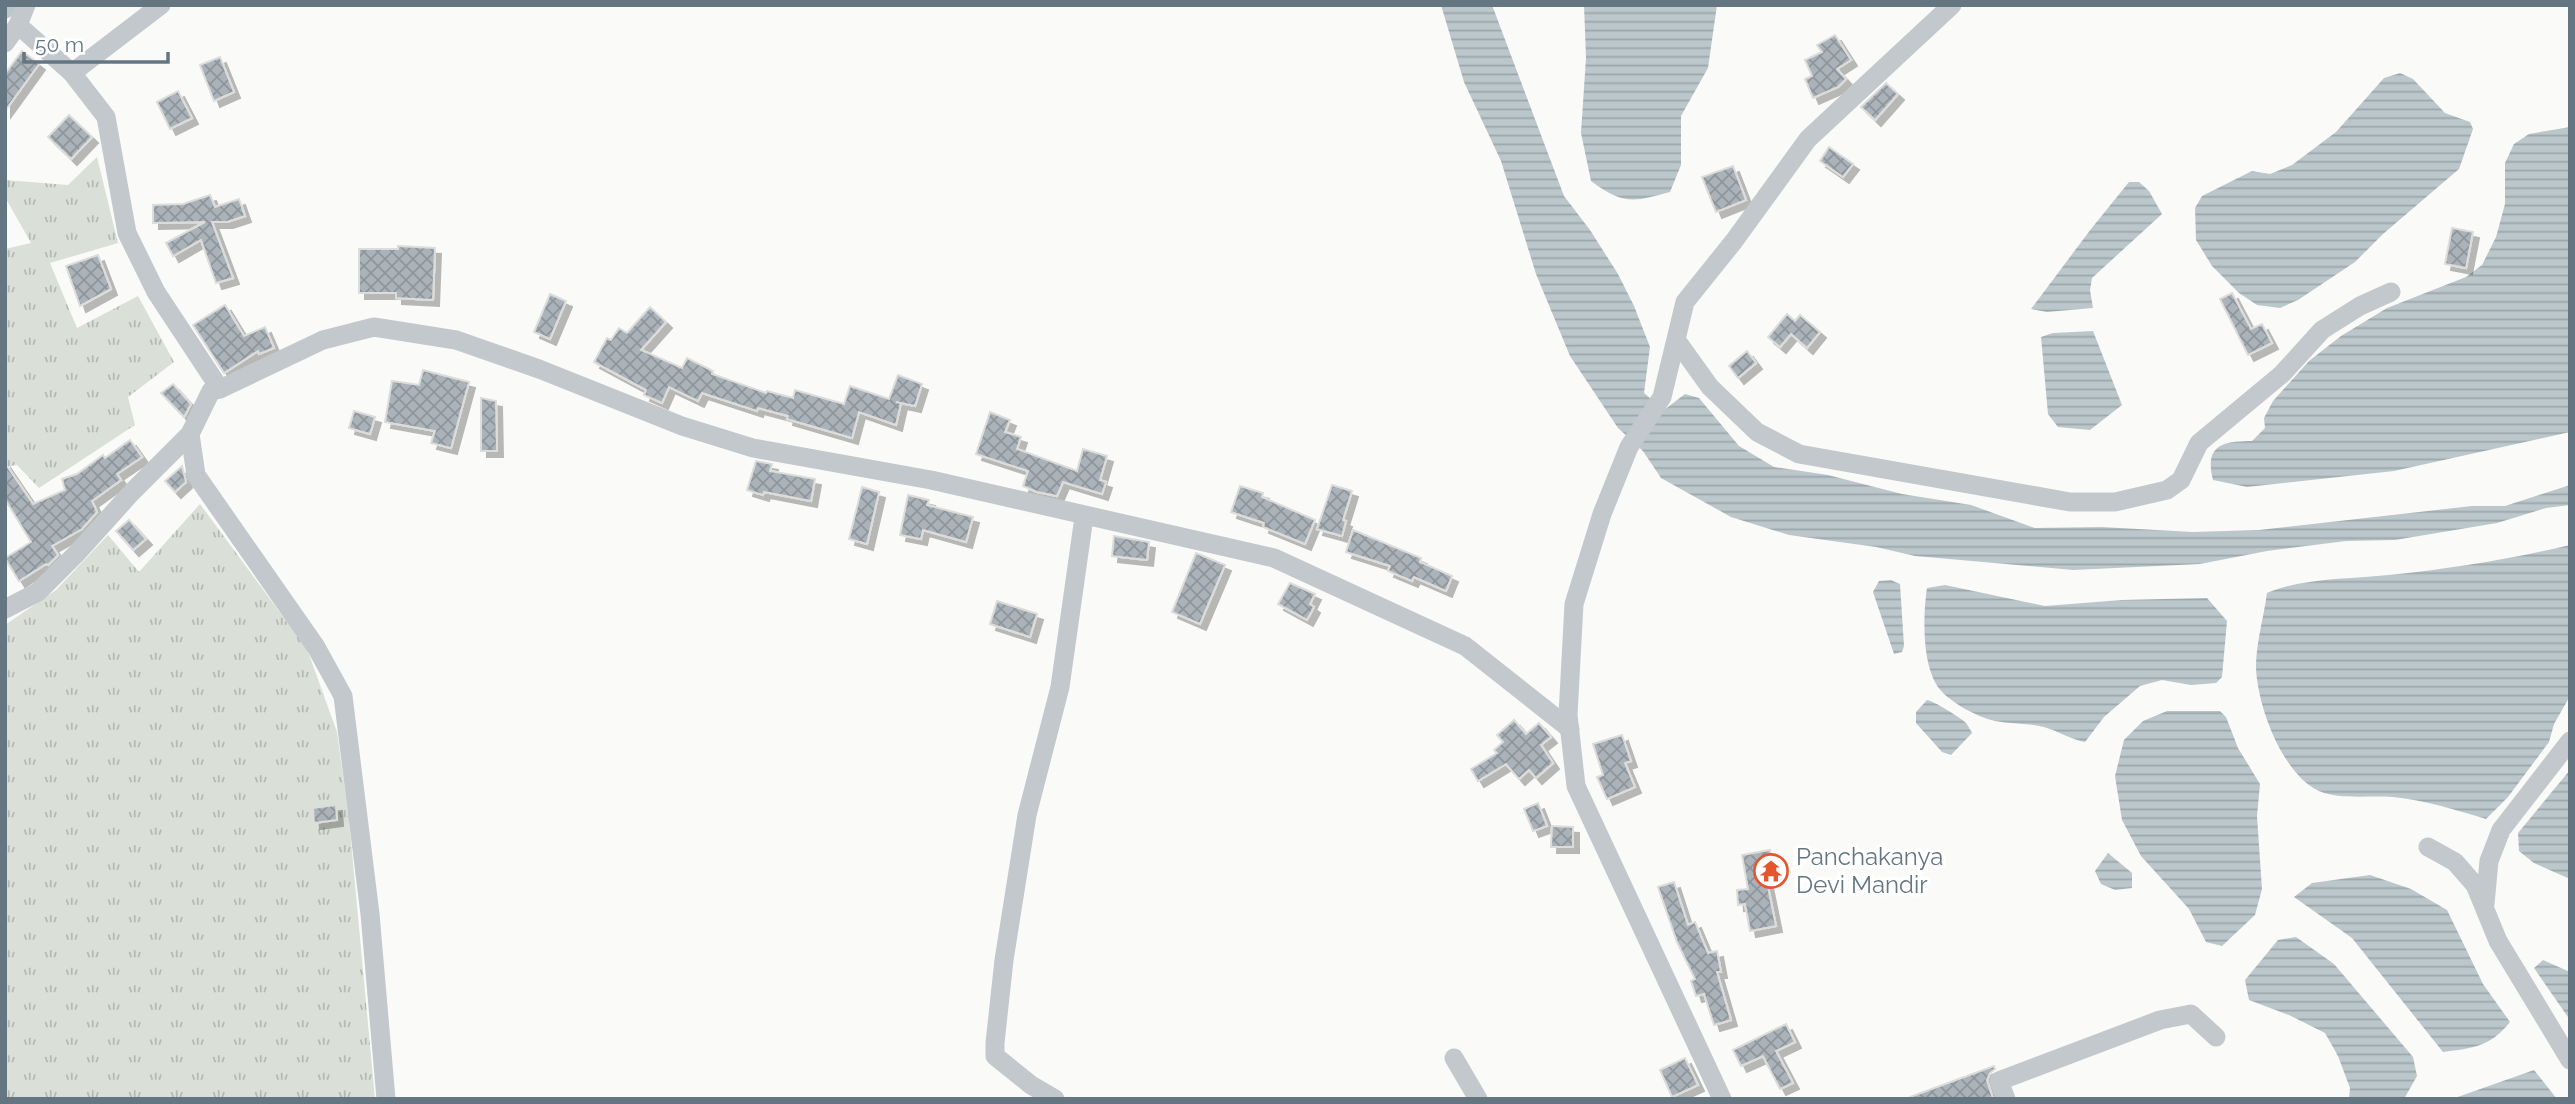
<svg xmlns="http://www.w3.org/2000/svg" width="2575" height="1104" font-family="Raleway,sans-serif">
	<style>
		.grass { fill: url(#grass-tufts) }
		.water { fill: url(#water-rules) }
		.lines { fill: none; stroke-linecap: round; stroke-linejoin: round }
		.canal { stroke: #bbc7cb; stroke-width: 21 }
		.building { fill: url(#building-cross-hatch); stroke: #dcdcda; stroke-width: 2; filter: url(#shadow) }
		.minor { stroke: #c3c8cc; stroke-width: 19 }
		.labels { text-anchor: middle; stroke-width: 7; stroke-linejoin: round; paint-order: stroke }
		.poi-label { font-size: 24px; fill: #657683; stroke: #fff; text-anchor: start }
	</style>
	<defs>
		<pattern id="grass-tufts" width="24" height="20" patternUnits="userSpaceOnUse" patternTransform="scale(1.75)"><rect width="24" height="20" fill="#dadfd7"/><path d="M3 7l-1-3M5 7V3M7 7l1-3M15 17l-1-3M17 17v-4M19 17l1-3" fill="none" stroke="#b4b9b4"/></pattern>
		<pattern id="water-rules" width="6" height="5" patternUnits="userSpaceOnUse" patternTransform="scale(1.75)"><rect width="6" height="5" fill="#bbc7cb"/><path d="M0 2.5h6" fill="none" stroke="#9ca6aa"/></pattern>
		<pattern id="building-cross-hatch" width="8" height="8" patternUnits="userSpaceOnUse" patternTransform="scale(1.75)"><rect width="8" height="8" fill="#aab3b9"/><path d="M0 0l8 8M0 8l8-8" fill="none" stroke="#8e969c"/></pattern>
		<filter id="shadow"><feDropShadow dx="6" dy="6" stdDeviation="0" flood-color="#0004"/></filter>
	</defs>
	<rect width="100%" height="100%" fill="#fafaf8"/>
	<g class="grass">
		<polygon points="97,157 118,243 50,263 77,328 138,296 174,362 128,397 135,425 39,488 17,465 5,467 5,249 31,243 5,197 5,180 68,185"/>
		<polygon points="200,504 307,649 337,732 349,820 375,1099 5,1099 5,625 56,590 108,535 139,572"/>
	</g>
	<g class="water">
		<polygon points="1441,5 1492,5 1564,196 1590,230 1618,274 1634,306 1650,347 1644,393 1664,410 1685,394 1699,398 1739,446 1774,467 1828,475 1902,494 1971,505 2035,528 2101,527 2193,532 2259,530 2472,506 2505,506 2570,485 2570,505 2546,508 2497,523 2395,540 2346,541 2267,551 2200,564 2073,570 1915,556 1876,547 1789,535 1731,517 1661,478 1643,451 1618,428 1570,356 1536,274 1501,161 1464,82"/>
		<path d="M1584 5H1717L1708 68 1681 116V165L1670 192C1634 202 1623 205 1591 181L1581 133 1586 58Z"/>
		<polygon points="2400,73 2413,79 2445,113 2470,122 2473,129 2459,169 2383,234 2355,262 2298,300 2280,308 2257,305 2239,293 2212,266 2196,240 2195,208 2202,196 2252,171 2270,174 2292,165 2336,132 2384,78"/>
		<path d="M2570 127V432L2394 471 2247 487 2213 480C2204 445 2223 441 2252 441L2265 428 2264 418 2273 401 2309 361 2341 336 2387 308 2466 277 2482 265 2496 237 2505 204V163L2514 144 2529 134Z"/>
		<polygon points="2129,182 2139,182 2149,191 2162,214 2092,278 2090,290 2093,308 2047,312 2031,309 2091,229"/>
		<polygon points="2093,331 2122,405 2090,430 2058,427 2048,414 2041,337 2053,333"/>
		<path d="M2570 545V696L2554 724 2549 742 2508 797 2486 819C2456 810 2425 800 2393 797 2370 795 2341 800 2319 791 2282 774 2257 705 2256 667 2256 643 2264 616 2267 593 2300 578 2352 579 2389 575 2449 569 2511 559 2570 545Z"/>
		<polygon points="1891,580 1900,584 1904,646 1902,652 1894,654 1873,592 1879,581"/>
		<path d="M1945 585 2045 606 2122 600 2207 598 2227 621 2222 677 2216 683 2191 685 2162 680 2140 686 2104 717 2085 742C2070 739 2058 731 2044 727 2028 723 2011 724 1995 721 1977 717 1946 701 1936 684 1922 660 1923 615 1927 588Z"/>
		<path d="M1927 700C1932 700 1961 718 1966 723 1967 724 1971 731 1972 733L1951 755 1942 752 1916 723V712Z"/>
		<polygon points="2167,711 2220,711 2226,717 2238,748 2260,784 2257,816 2262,889 2255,915 2222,946 2206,942 2189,909 2141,856 2122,820 2115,776 2124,740 2143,721"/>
		<polygon points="2570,770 2570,879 2534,863 2519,851 2518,833"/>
		<polygon points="2108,853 2132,873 2132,888 2115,890 2101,884 2095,871"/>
		<path d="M2370 875 2411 889 2447 910 2483 984 2510 1022C2490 1047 2473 1048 2443 1052L2352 938 2294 897 2312 883Z"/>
		<polygon points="2296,937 2334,964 2413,1057 2417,1076 2404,1099 2349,1099 2350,1088 2338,1056 2325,1033 2289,1015 2249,1000 2245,980 2278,940"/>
		<polygon points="2543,960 2570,972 2570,1020 2534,968"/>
		<polygon points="2534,1070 2557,1099 2452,1099"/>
	</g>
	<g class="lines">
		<polyline class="canal" points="5,8 7,5"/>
	</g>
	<g class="building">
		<polygon points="1835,35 1851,60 1837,69 1846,79 1838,87 1813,98 1805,79 1812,76 1805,60 1822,52 1817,45"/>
		<polygon points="22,51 39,64 5,111 5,74"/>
		<polygon points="220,57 234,92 214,101 200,65"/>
		<polygon points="1886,83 1898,94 1875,120 1861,107"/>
		<polygon points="178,91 192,118 170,129 157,102"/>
		<polygon points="69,115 92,137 71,159 48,137"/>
		<polygon points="1829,147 1853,164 1843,177 1820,161"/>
		<polygon points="1733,166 1746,200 1716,212 1702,177"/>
		<polygon points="210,195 215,207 239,199 245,216 227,222 212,222 233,278 216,283 201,240 173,256 166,243 205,222 153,223 153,205 183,204"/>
		<polygon points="2452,228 2473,232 2466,268 2445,264"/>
		<polygon points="398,246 435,248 433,300 396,298 396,293 359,293 359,249 398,249"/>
		<polygon points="98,255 111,289 80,306 66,266"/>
		<polygon points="2232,293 2251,329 2262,324 2272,343 2248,355 2220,299"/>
		<polygon points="550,294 566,301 550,339 534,332"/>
		<polygon points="225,305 244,336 265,327 274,348 259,354 258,351 224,373 193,325"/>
		<polygon points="650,307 666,322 641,350 682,368 687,358 713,371 712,374 766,393 767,391 793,398 795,390 844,404 850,386 889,399 898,375 922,384 915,406 896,402 901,403 896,425 859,412 852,438 787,419 788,416 758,408 757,411 702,393 698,401 669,387 662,403 644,395 646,390 594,362 607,338 611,340 619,328 627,333"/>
		<polygon points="1787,314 1795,321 1800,315 1820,332 1807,348 1791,334 1780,347 1768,337"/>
		<polygon points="1747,351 1756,363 1738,378 1729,366"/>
		<polygon points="423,370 469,382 451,448 431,443 435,431 385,422 392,381 419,385"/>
		<polygon points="173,384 191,404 184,417 161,393"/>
		<polygon points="481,398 496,401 497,451 481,451"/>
		<polygon points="354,411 375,417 370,434 349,428"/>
		<polygon points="990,412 1010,420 1005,432 1021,437 1017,449 1077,471 1083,449 1107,456 1100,480 1106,482 1102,494 1063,482 1057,496 1037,492 1023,486 1028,471 976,454"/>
		<polygon points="130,440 142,457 117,474 121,480 92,501 97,512 82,529 52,546 58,555 48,565 46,564 19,581 5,558 31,542 5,499 5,463 33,504 65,490 62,479 77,474 103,455 105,458"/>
		<polygon points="756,461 772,464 770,471 815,479 811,501 764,492 763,495 747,490"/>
		<polygon points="182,466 186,482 175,492 165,481"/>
		<polygon points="1332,485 1352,491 1343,520 1346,521 1342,536 1317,529"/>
		<polygon points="1240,486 1263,493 1262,497 1315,520 1305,544 1263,527 1264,523 1231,512"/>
		<polygon points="862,487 879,492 867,544 849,539"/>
		<polygon points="908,495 929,500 927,505 973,517 966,542 923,530 921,539 900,535"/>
		<polygon points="129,520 146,539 133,550 116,531"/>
		<polygon points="1353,530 1421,558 1420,562 1452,576 1446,591 1414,577 1412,581 1388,571 1390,566 1346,552"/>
		<polygon points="1114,536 1149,542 1147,560 1112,556"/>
		<polygon points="1196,553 1225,565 1200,624 1172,612"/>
		<polygon points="1290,583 1315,594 1310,604 1314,607 1307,620 1278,604"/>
		<polygon points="997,601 1037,614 1030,637 990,624"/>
		<polygon points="1514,720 1526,734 1539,723 1551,737 1541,745 1553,763 1536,778 1529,770 1519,779 1506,764 1478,781 1471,769 1497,753 1494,750 1503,742 1497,735"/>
		<polygon points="1622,735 1631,761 1625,763 1635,787 1607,799 1597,777 1603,775 1593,744"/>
		<polygon points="1538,803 1547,826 1533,831 1524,809"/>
		<polygon points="336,805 337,820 314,823 313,808"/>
		<polygon points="1552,826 1573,827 1573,847 1551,847"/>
		<polygon points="1770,850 1774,876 1766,877 1776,926 1750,931 1745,904 1738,905 1737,890 1748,889 1742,855"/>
		<polygon points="1674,882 1688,925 1695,922 1708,953 1717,951 1721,972 1717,972 1731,1020 1714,1025 1704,994 1696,996 1691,981 1695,979 1677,942 1658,887"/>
		<polygon points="1786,1024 1795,1042 1776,1051 1793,1083 1780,1089 1763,1056 1741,1066 1733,1050"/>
		<polygon points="1685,1058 1698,1085 1672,1097 1660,1070"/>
		<polygon points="1994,1066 1995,1069 1990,1073 1987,1080 1993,1099 1910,1099 1910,1097"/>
	</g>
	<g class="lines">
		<g class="minor">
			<polyline points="18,25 72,73 106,117 127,233 156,292 220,389 323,340 374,327 456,340 539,369 682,426 753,448 931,480 1274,558 1465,646 1570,729"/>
			<polyline points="5,43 18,25 26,5"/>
			<polyline points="72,73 161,5"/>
			<polyline points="1677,341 1710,387 1757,432 1799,454 2070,502 2115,502 2167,490 2181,480 2199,443 2282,374 2322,330 2360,306 2391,292"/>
			<polyline points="190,434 196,475 316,647 343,696 370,914 386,1099"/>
			<polyline points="5,609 38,592 78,552 131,493 190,434 211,391 220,389"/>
			<polyline points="2428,847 2455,862 2475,885 2498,941 2570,1060"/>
			<polyline points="2485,904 2489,861 2501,830 2570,741"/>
			<polyline points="1454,1058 1478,1099"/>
			<polyline points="1055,1099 1031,1085 995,1056 995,1043 1004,960 1027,815 1060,687 1084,517"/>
			<polyline points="1722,1099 1576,786 1568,715 1574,604 1602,514 1629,447 1662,397 1685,302 1734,241 1808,139 1952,5"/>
			<polyline points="2006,1099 1999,1081 2160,1020 2191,1014 2216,1037"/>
		</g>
	</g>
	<defs>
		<g id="temple-ring" transform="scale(1.75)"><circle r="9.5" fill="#fff" stroke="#e4572e" stroke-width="1.5"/><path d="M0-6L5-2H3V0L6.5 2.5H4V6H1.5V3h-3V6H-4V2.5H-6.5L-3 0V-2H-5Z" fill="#e4572e"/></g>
	</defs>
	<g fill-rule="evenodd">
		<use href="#temple-ring" x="1771" y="871"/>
	</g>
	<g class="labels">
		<g class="poi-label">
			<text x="1796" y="865">Panchakanya<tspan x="1796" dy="28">Devi Mandir</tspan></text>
		</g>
	</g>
	<rect width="2575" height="1104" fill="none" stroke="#657683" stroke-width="14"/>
	<path d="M24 52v10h144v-10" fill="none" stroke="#657683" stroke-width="3.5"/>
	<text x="35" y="52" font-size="21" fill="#657683" stroke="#ffffff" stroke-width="5" paint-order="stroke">50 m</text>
</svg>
